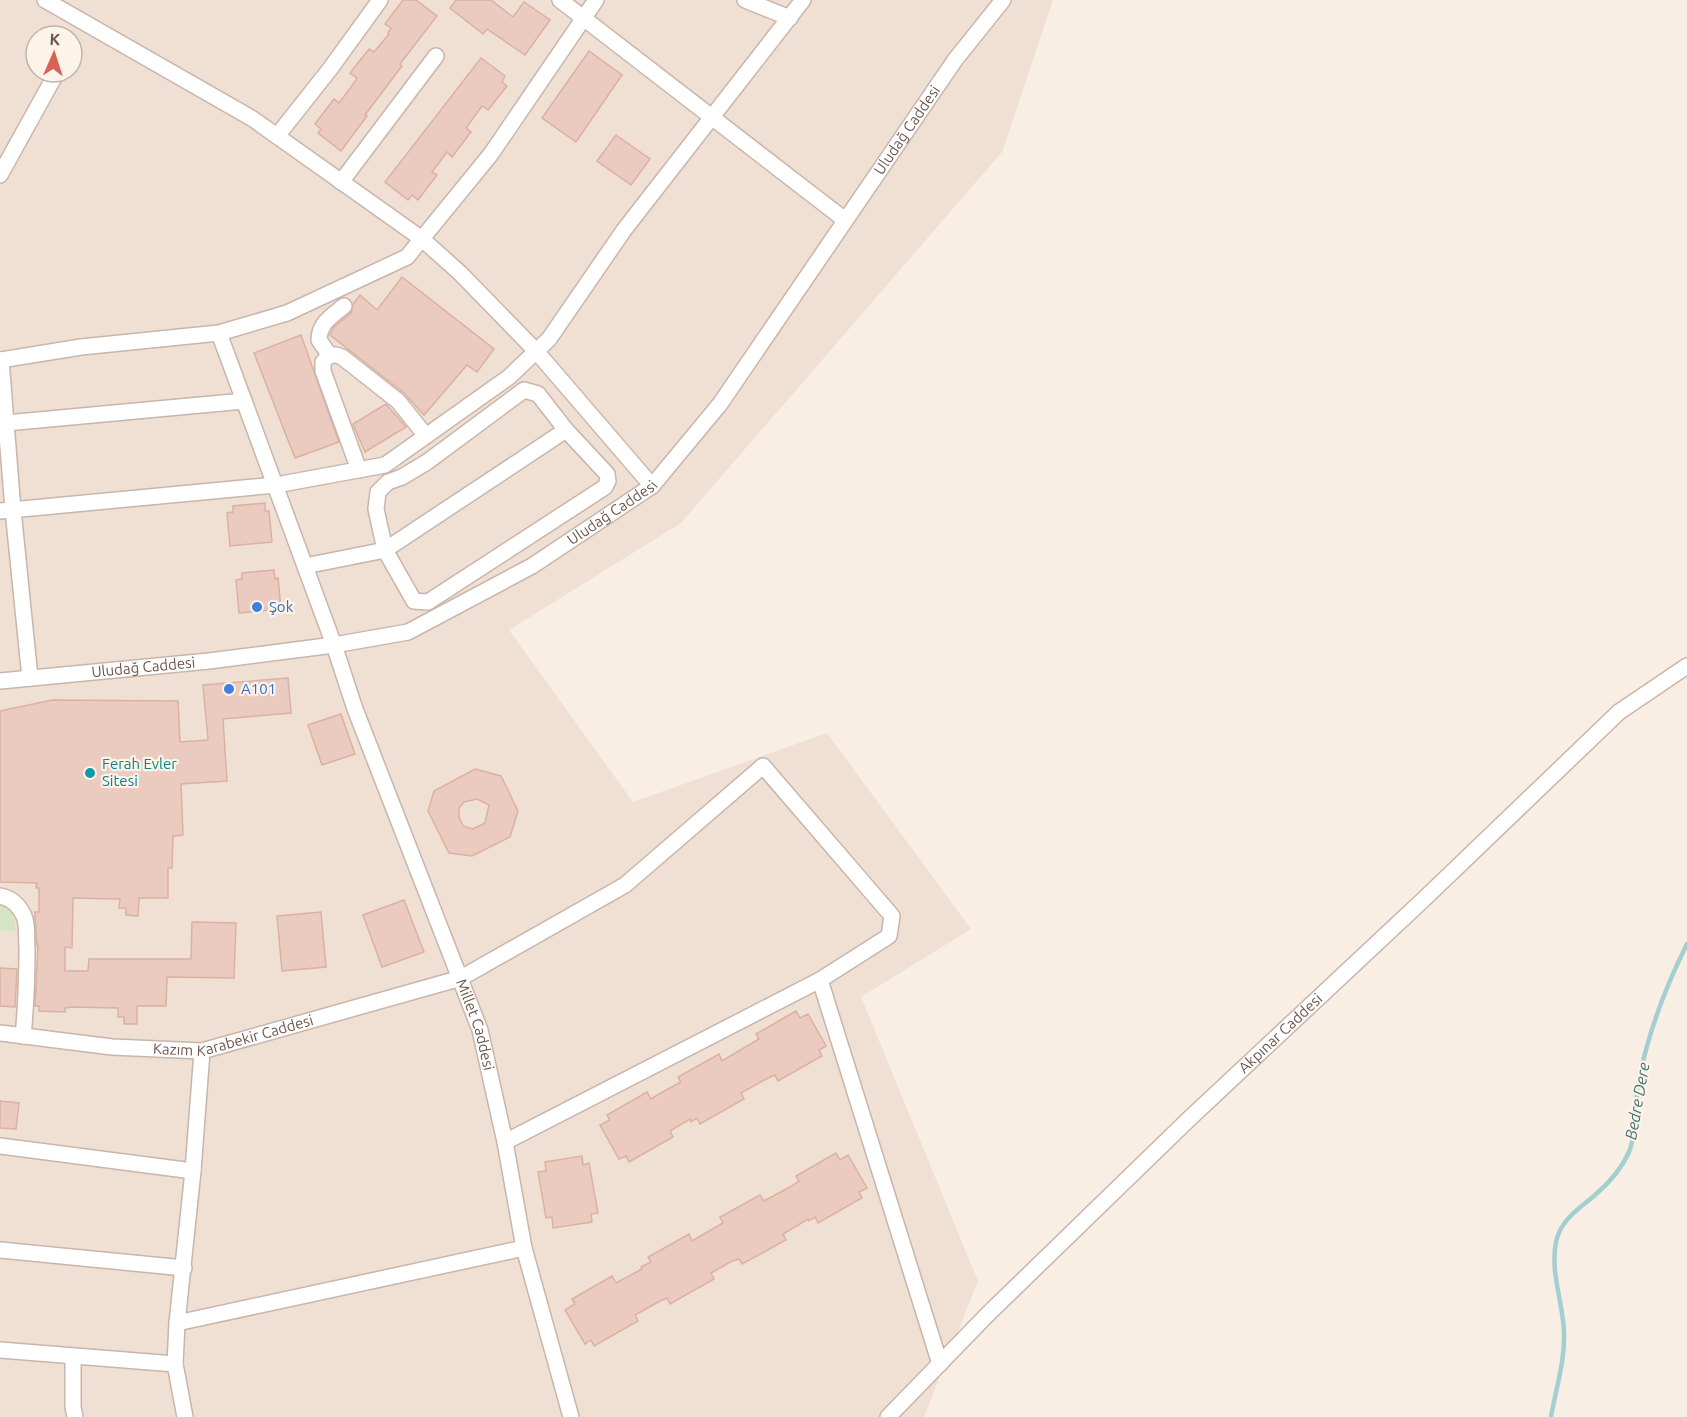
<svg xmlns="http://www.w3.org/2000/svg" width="1687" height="1417" font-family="Ubuntu,sans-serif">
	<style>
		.residential { fill: #f0dfd3; fill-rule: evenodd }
		.green { fill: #d5e4c4 }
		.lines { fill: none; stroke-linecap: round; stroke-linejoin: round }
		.stream { stroke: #a3cfd0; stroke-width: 4.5 }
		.building { fill: #ebcbbf; stroke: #dbb1a1; stroke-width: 1.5; fill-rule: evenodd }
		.minor-casing { stroke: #c8b5ac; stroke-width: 18 }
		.minor { stroke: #fff; stroke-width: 15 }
		.shop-dot { fill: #3f7fe0; stroke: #fcf3e9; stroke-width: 2 }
		.culture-dot { fill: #0f9aa8; stroke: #fcf3e9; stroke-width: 2 }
		.labels { text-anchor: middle; stroke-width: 4.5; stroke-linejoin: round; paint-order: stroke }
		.street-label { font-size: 15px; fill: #6e554d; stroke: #fcf3e9 }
		.shop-label { font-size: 15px; fill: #366cbe; stroke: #fcf3e9; text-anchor: start }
		.culture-label { font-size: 15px; fill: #0d838f; stroke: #fcf3e9; text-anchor: start }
		.water-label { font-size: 16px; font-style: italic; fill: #477678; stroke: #fcf3e9 }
	</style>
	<rect width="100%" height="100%" fill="#f9eee4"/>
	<path class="residential" d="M0 0H1053L1002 152 681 523 509 630 633 802 827 733 971 929 861 997 978 1281 924 1417H0ZM36 36H72V72H36Z"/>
	<path class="green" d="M0 904C14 909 14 917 16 931L0 930Z"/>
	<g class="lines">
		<path class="stream" d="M1551 1417C1556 1388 1565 1362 1564 1332 1563 1302 1550 1273 1556 1242 1561 1219 1579 1209 1595 1195 1609 1183 1622 1168 1629 1152 1637 1131 1635 1107 1638 1085 1647 1036 1665 988 1687 944"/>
	</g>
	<g class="building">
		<polygon points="403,0 416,0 437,16 400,64 402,66 365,115 367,116 341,151 318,133 321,129 315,124 334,99 339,103 354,83 357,78 350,73 369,49 374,52 389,34 388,33 391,28 385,24"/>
		<polygon points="456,0 491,0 513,17 524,2 550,20 525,55 487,29 483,34 450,8"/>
		<polygon points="589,51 622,75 576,142 542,118"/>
		<polygon points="481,58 505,76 502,82 507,86 488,110 482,106 466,128 471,132 452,157 447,152 432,172 437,175 418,200 412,195 408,200 385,182"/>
		<polygon points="616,135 650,159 631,185 597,161"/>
		<polygon points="402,277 494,349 477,372 467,365 424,415 404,393 330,335 334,327 351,313 353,304 360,295 377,310"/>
		<polygon points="301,335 339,442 295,458 254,353"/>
		<polygon points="386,404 406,427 365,452 353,424"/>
		<polygon points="265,503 265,511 269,511 272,542 230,546 227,513 233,512 233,506"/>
		<polygon points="274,570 275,579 278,578 281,609 239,613 236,580 242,579 242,573"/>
		<polygon points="288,678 291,713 223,719 227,781 181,784 183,835 173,836 172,868 168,868 168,898 139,898 138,916 126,915 126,908 119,908 120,899 73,898 72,948 65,947 65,971 88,971 89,959 191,959 192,922 236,923 234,978 167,977 166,1006 137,1006 137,1024 124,1024 124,1017 118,1017 118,1008 73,1007 65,1008 65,1012 39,1011 39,1006 35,1006 38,946 37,946 35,917 35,912 39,912 39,888 36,888 37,883 0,882 0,711 52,700 178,701 180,742 208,740 203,685"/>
		<polygon points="341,714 355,754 322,765 308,725"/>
		<path d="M475 769 501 776 518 811 510 837 472 856 449 853 428 811 434 791ZM477 799 489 805 485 823 473 829 463 826 459 817V808L464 802Z"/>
		<polygon points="404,900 424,952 382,967 363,915"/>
		<polygon points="321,912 326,967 282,971 277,916"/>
		<polygon points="0,968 17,969 15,1007 0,1006"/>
		<polygon points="796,1011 800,1018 808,1014 826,1046 819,1050 822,1056 778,1081 775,1075 768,1078 741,1093 744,1099 700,1124 697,1118 691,1122 690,1119 670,1131 673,1137 629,1162 626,1156 619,1159 600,1125 610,1120 607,1115 647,1092 651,1099 659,1094 681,1082 678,1077 719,1054 722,1061 759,1039 756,1034"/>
		<polygon points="0,1101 19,1103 16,1129 0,1128"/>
		<polygon points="836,1153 840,1160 848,1155 867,1188 859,1192 862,1198 818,1223 815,1217 809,1221 808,1219 783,1234 786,1240 742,1264 739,1259 732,1261 711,1273 714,1279 670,1304 667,1298 660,1301 635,1315 638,1321 594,1346 591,1340 585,1344 565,1310 575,1304 572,1299 612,1276 616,1283 642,1269 641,1267 651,1262 648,1257 689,1234 692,1241 723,1223 720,1217 760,1195 764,1201 790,1187 799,1181 796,1176"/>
		<polygon points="582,1156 583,1165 589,1163 598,1213 591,1214 592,1222 553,1228 552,1217 546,1218 538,1172 546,1171 545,1162"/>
	</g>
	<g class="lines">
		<g class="minor-casing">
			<g id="minor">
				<polyline points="45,0 253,119 422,239 460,273 536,351 652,486"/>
				<polyline points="560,0 845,220"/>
				<polyline points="745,0 790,18"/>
				<polyline points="277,136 330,69 380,0"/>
				<polyline points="0,175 57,72"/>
				<polyline points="341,182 436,56"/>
				<path id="s1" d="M219 333 334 645 355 709 480 1030 505 1142 524 1248 571 1417"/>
				<path d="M330 356 319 340C319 323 332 316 344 306"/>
				<polyline points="0,360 81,347 219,333 287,313 407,257 491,154 596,0"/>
				<polyline points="1,360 13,510 30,678"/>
				<polygon points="524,390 538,394 566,430 607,474 608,481 605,487 428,602 414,601 385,550 376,509 378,492 388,482 402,477 427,462"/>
				<polyline points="6,423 244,401"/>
				<path d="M359 470 323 371V362C328 355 334 353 342 357L398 401 426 436"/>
				<polyline points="0,511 276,485 385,465 509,377 549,339 624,230 803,0"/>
				<polyline points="305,566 385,550 566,430"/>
				<path id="s2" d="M0 681 209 661 334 645 408 632 532 566 652 486 720 404 955 60 1003 0"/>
				<path d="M0 896C11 898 19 905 24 916 28 926 26 938 27 948 27 978 26 1006 23 1036"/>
				<polyline points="820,980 940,1364"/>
				<path id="s3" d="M0 1033 112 1047 202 1051 461 978 625 885 763 766 892 916 889 936 820 980 505 1142"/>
				<polyline points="0,1146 193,1171"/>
				<polyline points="0,1250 184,1268"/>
				<polyline points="177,1323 524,1248"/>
				<polyline points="0,1350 175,1364"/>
				<polyline points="73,1357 73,1407 75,1417"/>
				<polyline points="185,1417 175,1364 177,1323 193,1171 202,1051"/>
				<path id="s4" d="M888 1417 988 1314 1189 1119 1423 900 1619 712 1687 666"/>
			</g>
		</g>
		<use href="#minor" class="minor"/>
	</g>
	<g class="shop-dot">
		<circle cx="257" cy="607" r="6"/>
		<circle cx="229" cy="689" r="6"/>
	</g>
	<circle class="culture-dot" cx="90" cy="773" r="6"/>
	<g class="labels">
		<g class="street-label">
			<text dy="5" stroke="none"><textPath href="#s2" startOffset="1134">Uludağ Caddesi</textPath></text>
			<text dy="5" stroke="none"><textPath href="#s2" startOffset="648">Uludağ Caddesi</textPath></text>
			<text dy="5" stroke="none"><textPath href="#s2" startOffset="144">Uludağ Caddesi</textPath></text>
			<text dy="5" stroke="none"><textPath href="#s1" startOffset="738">Millet Caddesi</textPath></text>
			<text dy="5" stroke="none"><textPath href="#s3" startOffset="236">Kazım Karabekir Caddesi</textPath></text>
			<text dy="5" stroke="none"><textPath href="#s4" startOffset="549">Akpınar Caddesi</textPath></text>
		</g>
		<g class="shop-label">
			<text x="269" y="612">Şok</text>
			<text x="241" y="694">A101</text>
		</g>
		<g class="culture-label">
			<text x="102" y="769">Ferah Evler<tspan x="102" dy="17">Sitesi</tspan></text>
		</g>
		<g class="water-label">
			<text transform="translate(1637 1101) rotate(-80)" y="6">Bedre Dere</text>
		</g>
	</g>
	<g transform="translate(54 54) rotate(3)"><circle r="28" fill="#fcf3e9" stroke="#c3b4ab" stroke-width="1.5"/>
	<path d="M0-4.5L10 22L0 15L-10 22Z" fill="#d56457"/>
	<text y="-9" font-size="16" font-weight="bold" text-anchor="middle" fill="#6e554d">K</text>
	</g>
</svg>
